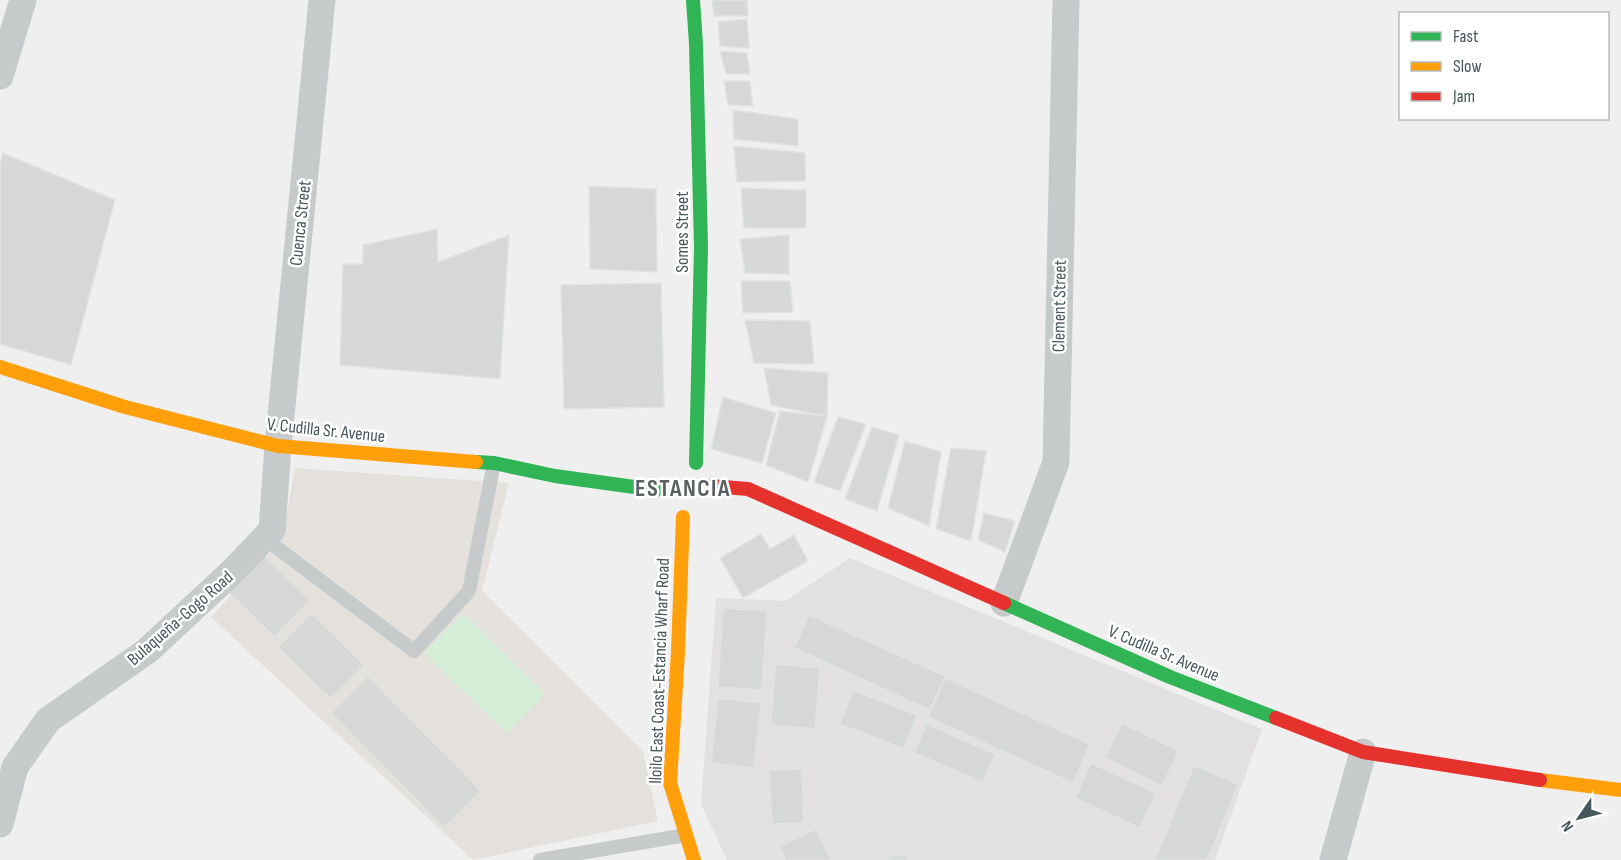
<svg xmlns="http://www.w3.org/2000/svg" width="1621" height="860" font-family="'Sofia Sans Condensed',sans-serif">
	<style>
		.commercial { fill: #e4e1dd }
		.education { fill: #e2e0e1 }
		.grass { fill: #d4eed7 }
		.building { fill: #d6d7d7; stroke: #e1e2e2; stroke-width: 1.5 }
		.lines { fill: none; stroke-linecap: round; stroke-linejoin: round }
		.lane { stroke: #c7cacb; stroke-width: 14 }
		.street { stroke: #c7cacb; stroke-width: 27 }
		.fast { stroke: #30b455; stroke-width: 14 }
		.slow { stroke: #ff9f0a; stroke-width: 14 }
		.jam { stroke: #e5322d; stroke-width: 14 }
		.labels { text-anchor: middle; stroke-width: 5; stroke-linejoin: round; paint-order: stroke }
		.street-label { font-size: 18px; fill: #47575b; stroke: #fff }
		.district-label { font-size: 24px; font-weight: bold; letter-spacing: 1.5px; fill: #5b6163; stroke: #fff }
	</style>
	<rect width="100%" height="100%" fill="#f0efef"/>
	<polygon class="commercial" points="295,468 509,483 482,591 643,751 658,821 473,860 211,617 282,539"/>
	<polygon class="education" points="850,558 1262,729 1215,860 727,860 701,804 716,598 785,601"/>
	<polygon class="grass" points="463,613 545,694 507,733 424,653"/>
	<g class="building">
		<polygon points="712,0 747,0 748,16 714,16"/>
		<polygon points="747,19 749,48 720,46 718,22"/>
		<polygon points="720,51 747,53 750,74 726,74"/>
		<polygon points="724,81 750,81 753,106 728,105"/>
		<polygon points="733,110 798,119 798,146 734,139"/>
		<polygon points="734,146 805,153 806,181 737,182"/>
		<polygon points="3,153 115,200 71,365 0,344 0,163"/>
		<polygon points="589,186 656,189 657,272 590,269"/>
		<polygon points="741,188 806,190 806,228 744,228"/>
		<polygon points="437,229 438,262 509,235 500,379 340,365 343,264 363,264 363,245"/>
		<polygon points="789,235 789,274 745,273 740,239"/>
		<polygon points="741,281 790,281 793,312 743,313"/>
		<polygon points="661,283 664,407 564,409 561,285"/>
		<polygon points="745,320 810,321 814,364 754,363"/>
		<polygon points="764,368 828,373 827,416 771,405"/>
		<polygon points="723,397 776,413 762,463 711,449"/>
		<polygon points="780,411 827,416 808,482 766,465"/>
		<polygon points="838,417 866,424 840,491 814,482"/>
		<polygon points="872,427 899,435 877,511 845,499"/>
		<polygon points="905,441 941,452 929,526 888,508"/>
		<polygon points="951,448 986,451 971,541 936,529"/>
		<polygon points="984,513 1015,521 1005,552 978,540"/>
		<polygon points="761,534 770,549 794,535 808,561 743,598 720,558"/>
		<polygon points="259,551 310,600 275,637 224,588"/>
		<polygon points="723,608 767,611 762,690 718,687"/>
		<polygon points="311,613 364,665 331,699 278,647"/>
		<polygon points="809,615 945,676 930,710 794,648"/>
		<polygon points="775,664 820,668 815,729 771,725"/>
		<polygon points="368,676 481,791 444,828 331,713"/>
		<polygon points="945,678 1090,744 1073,783 928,717"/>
		<polygon points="853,690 917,715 904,749 840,724"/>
		<polygon points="718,698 761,703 754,768 711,763"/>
		<polygon points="1122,723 1179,751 1162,786 1105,758"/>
		<polygon points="926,724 995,754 983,782 914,753"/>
		<polygon points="1091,763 1156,793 1140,828 1075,798"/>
		<polygon points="1194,765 1238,784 1207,860 1155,860"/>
		<polygon points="802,769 804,823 772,824 769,770"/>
		<polygon points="816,829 831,860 786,860 780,846"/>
		<polygon points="906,853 908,860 882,860"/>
	</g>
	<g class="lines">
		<g class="lane">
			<polyline points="264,538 414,651 469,591 494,463"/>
			<polyline points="540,860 686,835"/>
		</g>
		<g class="street">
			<polyline points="0,76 23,0"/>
			<polyline points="1004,603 1056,462 1066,0"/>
			<polyline points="0,824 15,767 48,720 147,651 232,572 272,530 278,446 322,0"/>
			<polyline points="1333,860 1363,752"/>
		</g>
		<g class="fast">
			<polyline points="693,0 696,44 701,247 696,463"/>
			<polyline points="476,462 494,463 555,476 656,490"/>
			<polyline points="1004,603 1170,677 1276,718"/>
		</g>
		<g class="slow">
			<polyline points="0,367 125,407 278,446 476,462"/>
			<polyline points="683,517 678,652 670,783 694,860"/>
			<polyline points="1540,780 1621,790"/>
		</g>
		<g class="jam">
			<polyline points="711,486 748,489 1004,603"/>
			<polyline points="1276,718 1363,752 1540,780"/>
		</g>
	</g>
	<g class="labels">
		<g class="street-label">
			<text transform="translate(300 223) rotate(-84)" y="6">Cuenca Street</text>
			<text transform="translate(682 232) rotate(-90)" y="6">Somes Street</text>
			<text transform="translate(1059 306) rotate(-89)" y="6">Clement Street</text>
			<text transform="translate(326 430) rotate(6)" y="6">V. Cudilla Sr. Avenue</text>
			<text transform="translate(180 618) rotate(-41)" y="6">Bulaqueña-Gogo Road</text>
			<text transform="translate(1164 653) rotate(23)" y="6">V. Cudilla Sr. Avenue</text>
			<text transform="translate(659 671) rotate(-88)" y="6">Iloilo East Coast-Estancia Wharf Road</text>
		</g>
		<g class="district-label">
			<text x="683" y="496">ESTANCIA</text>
		</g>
	</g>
	<rect x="1399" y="12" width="210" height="108" fill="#ffffff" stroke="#b5bcbd" stroke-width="1.5"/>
	<rect x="1411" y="32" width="30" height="9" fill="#30b455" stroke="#b5bcbd" stroke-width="1.5"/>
	<text x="1453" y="42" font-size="18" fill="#47575b">Fast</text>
	<rect x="1411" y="62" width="30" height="9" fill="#ff9f0a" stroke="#b5bcbd" stroke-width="1.5"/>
	<text x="1453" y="72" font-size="18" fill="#47575b">Slow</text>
	<rect x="1411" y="92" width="30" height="9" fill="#e5322d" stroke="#b5bcbd" stroke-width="1.5"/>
	<text x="1453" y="102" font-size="18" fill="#47575b">Jam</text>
	<g transform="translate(1579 818) rotate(235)" stroke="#ffffff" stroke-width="4.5" paint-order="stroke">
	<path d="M0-4.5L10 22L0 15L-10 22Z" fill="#47575b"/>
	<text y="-9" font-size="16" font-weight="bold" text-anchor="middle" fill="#47575b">N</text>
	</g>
</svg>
